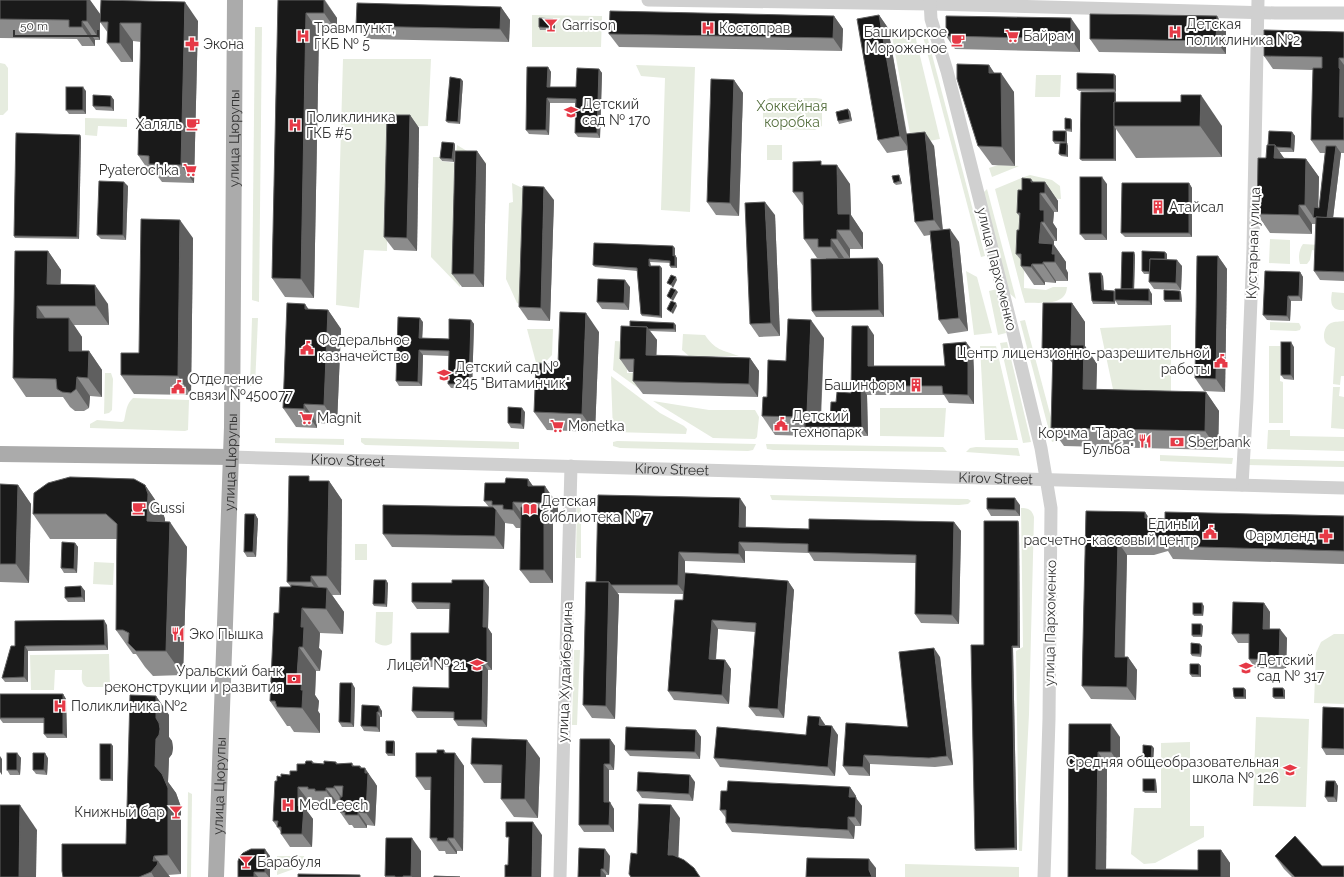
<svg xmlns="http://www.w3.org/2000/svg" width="1344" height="877" font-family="Raleway,sans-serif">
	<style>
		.green { fill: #e6ecdf }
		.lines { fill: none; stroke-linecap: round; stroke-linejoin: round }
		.minor { stroke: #d0d0d0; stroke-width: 13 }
		.major { stroke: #ababab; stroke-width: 16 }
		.wall { fill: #8c8c8c }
		.shaded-wall { fill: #5f5f5f }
		.building { fill: #1a1a1a; stroke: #5f5f5f }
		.labels { text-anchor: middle; stroke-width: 4; stroke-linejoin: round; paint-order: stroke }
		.poi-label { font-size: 14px; fill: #333; stroke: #fff; text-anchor: start }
		.park-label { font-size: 14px; fill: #56703f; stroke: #fff }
		.street-label { font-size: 14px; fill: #333; stroke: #fff }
	</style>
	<rect width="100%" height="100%" fill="#fff"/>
	<g class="green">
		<polygon points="532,15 602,16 601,47 532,47"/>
		<polygon points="255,27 262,27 259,302 252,300"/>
		<polygon points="925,28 985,256 981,257 921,29"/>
		<polygon points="891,31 914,31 940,139 912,144"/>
		<polygon points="343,59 431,59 428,126 389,127 387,251 364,250 359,308 336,305"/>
		<polygon points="0,63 5,64 8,68 8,110 3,115 0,115"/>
		<polygon points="636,65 695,67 690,212 661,210 665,78 641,76"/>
		<polygon points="1036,75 1061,75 1060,97 1035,97"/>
		<polygon points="770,98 816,98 822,99 822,126 815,130 766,129 763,126 763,101"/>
		<polygon points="85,118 127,119 127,127 98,126 97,136 85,135"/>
		<polygon points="457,145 487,163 463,162 460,287 431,257 433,157 441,157 441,161 455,163"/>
		<rect x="767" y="145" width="15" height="15"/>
		<polygon points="998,165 1019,166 992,177 989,168"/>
		<path d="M1030 175 1052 180 1060 186 1061 199 1046 198 1025 193 1024 288 1046 290 1053 287H1067C1066 307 1040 302 1025 303L1022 293 995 189 1024 177Z"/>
		<polygon points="512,183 539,196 523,305 517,303 506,279 509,203 513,202"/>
		<polygon points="987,189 1016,299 1008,292 983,193"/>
		<polygon points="1270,239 1290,240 1290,264 1269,263"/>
		<path d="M1303 244 1319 245 1318 251 1312 250 1310 260 1307 264H1300C1298 258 1299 249 1303 244Z"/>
		<polygon points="966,271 977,277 992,333 974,335"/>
		<polygon points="997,289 1006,333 998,335 989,291"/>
		<path d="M1332 292 1344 293V310C1331 311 1330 303 1332 292Z"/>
		<polygon points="252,318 258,318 255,386 250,386"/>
		<polygon points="1025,320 1057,440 1052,442 1020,321"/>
		<path d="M1344 321V376H1341L1340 385 1333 384 1335 348C1332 347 1328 345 1326 343 1322 337 1324 326 1331 323 1335 321 1340 322 1344 321Z"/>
		<polygon points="1270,322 1299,323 1301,327 1300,330 1296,331 1270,330"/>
		<polygon points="1171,325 1171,393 1114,394 1100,328"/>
		<polygon points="527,329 553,329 552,355 538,370"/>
		<path d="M683 334 705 335C715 350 722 350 739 356H689L682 350Z"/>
		<polygon points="615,341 628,342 627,373 641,373 641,390 613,370"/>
		<polygon points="1007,342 1031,442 1023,443 1000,343"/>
		<polygon points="980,346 996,346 1018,440 985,440"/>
		<polygon points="1269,346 1280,346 1280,381 1283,382 1283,423 1269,423"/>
		<polygon points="105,373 111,373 113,379 112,410 109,413 104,414"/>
		<polygon points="611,376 660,413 684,426 687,429 686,434 613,432"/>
		<polygon points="1333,387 1340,387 1339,396 1344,397 1344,429 1331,428"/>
		<path d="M133 398 189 400 188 430 185 431 90 428V424L97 420 122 422 124 421C126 413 126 404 133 398Z"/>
		<polygon points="653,401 709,410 755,410 759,417 757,437 755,439 713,438"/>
		<polygon points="880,408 946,408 944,437 880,436"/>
		<polygon points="1268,430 1290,430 1290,436 1344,437 1344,451 1267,449"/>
		<polygon points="275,438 344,439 344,445 275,443"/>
		<polygon points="361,438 519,442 519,449 365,445 361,442"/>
		<polygon points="617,441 756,444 753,450 748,451 620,448 613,446 613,442"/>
		<polygon points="766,444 943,447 947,452 773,450 767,449"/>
		<polygon points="976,447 1018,448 1020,456 966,452 970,448"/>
		<polygon points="1160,455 1233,458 1232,464 1160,461"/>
		<polygon points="1247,459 1344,461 1344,467 1247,465"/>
		<polygon points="770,495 900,498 968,499 971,501 968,504 959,505 772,500"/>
		<polygon points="577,497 581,497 581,558 576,558"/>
		<path d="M1021 508C1029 508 1032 510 1034 517L1029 714 1022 851H1019L1016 651 1023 647Z"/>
		<rect x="355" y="544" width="12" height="16"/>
		<polygon points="94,562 114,563 113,585 93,584"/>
		<path d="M376 612H393L392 643C386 647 381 646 375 642Z"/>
		<polygon points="1334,634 1344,634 1344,704 1314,703 1316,653 1321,642"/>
		<polygon points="574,650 580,650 577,725 572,725"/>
		<path d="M109 654 110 687H87C80 684 82 676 82 670H55L54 690H31L30 655Z"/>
		<polygon points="1256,717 1309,719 1306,807 1253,806"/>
		<polygon points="1190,742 1190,826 1204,826 1204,837 1155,863 1144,864 1131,854 1134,808 1161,808 1161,743"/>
		<polygon points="188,792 192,794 191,877 187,877"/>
		<polygon points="277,856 304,856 305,865 277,875"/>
		<polygon points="905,864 1019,867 1019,877 905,877"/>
	</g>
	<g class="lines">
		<g class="minor">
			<polyline points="648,0 931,4 1275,13 1344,13"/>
			<polyline points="930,0 931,19 947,71 1009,316 1041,448 1051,508 1049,719 1044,877"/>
			<path id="s1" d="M231 457 1344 488"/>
			<polyline points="1242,485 1247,399 1253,249 1258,0"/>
			<polyline points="560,877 571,466"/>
		</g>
		<g class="major">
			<polyline points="0,454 231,457"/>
			<path id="s2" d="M216 877 232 427 235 0"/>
		</g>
	</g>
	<g class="wall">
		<polygon points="0,0 90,0 100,14 198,21 194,183 162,182 156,174 151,174 138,155 141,42 133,41 133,62 121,62 107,43 108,33 100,22 100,40 95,40 95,46 82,46 77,39 0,38"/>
		<polygon points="278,0 325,0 337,18 337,32 319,32 314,298 285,297 272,278"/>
		<polygon points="501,7 510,20 509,42 366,39 356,26"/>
		<polygon points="879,15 888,28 907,134 934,146 943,230 959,242 968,331 948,334 939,320 930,235 924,236 915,222 907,150 887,153 878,140"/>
		<polygon points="834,16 843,29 842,51 619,47 609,34"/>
		<polygon points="553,19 555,21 555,30 540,30 539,27"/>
		<polygon points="1226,30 1226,54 1099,52 1090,39"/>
		<polygon points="1080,31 1080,52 955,49 946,36"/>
		<polygon points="1344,32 1344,153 1341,153 1333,218 1344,218 1344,281 1320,280 1314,271 1316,224 1312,224 1312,234 1270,233 1257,214 1268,145 1292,132 1295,136 1294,152 1279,152 1284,158 1306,159 1319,177 1318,208 1319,208 1325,153 1320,153 1311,140 1313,70 1273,69 1264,56"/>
		<polygon points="989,65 994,73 1014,92 1015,166 992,165 978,146"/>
		<polygon points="548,67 551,72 550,87 576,87 599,69 602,73 600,138 578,137 575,133 575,103 550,103 549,135 529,134 526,130"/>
		<polygon points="1114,74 1116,76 1116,92 1079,91 1077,89"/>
		<polygon points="734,80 743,93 739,216 716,215 707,202"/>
		<polygon points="463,81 460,124 448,123 446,121"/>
		<polygon points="86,91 86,114 69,114 66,110"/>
		<polygon points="1115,92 1116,94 1116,102 1222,126 1222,157 1136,158 1116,129 1116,161 1082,161 1080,159"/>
		<polygon points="111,96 114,100 114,111 96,110 93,106"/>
		<polygon points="850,111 852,121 839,124 838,121"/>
		<polygon points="410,115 419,128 417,251 394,250 384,237"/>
		<polygon points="1071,119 1072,121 1072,132 1066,131 1065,129"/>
		<polygon points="1066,131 1067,134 1067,144 1068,146 1068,157 1061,156 1059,154 1060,144 1055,144 1053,141"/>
		<polygon points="81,137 79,239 15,238 14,236"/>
		<polygon points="454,143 455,145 455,151 477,151 486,164 484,287 462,287 452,274 455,151 454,162 442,161 440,158"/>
		<polygon points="824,165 850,184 851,215 863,233 863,249 850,249 850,258 844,258 844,259 878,258 883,265 884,317 816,317 812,311 826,259 826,258 817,258 804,239 804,207 793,192"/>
		<polygon points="900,177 902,184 896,185 894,183"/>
		<polygon points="1034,182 1045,182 1058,201 1058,212 1054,212 1053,223 1057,229 1057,241 1054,241 1054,245 1066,262 1066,269 1068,273 1068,281 1056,281 1056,283 1045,282 1045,285 1034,285 1021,266 1021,260 1016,254 1019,230 1020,217 1017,213 1022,190"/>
		<polygon points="1189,183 1192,188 1192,237 1125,237 1121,233"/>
		<polygon points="1107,184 1107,240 1085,240 1080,234"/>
		<polygon points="128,186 126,240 101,239 97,235"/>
		<polygon points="554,200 550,321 528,320 519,307"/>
		<polygon points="775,215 780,336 759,337 750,324"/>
		<polygon points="193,238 191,395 134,394 121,375 139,353"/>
		<polygon points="675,248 675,256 677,258 677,268 671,268 670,266 670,263 650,262 651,266 662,268 662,318 642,316 641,314 637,271 595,267 593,265"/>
		<polygon points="48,251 61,270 60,284 108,304 109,325 74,325 82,337 82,351 89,351 102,370 102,397 90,396 89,408 84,411 75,411 70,407 63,397 26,397 13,378"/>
		<polygon points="1165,252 1167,254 1167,259 1182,266 1181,290 1154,289 1149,282 1150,274 1144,274 1142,271"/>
		<polygon points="1135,255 1134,289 1152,294 1152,305 1118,305 1115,300 1115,304 1093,304 1092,301 1103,276 1104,290 1114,291 1115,293 1121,289"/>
		<polygon points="1218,256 1227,269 1225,392 1204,391 1195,378"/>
		<polygon points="1300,272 1303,277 1302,301 1291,301 1290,321 1267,320 1263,315"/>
		<polygon points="630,287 629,310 602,309 597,302"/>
		<polygon points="1180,291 1181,293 1182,302 1165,302 1164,300"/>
		<polygon points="1072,303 1085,322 1085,346 1097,364 1096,390 1206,392 1219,411 1218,450 1064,446 1051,428 1053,364 1042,349"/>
		<polygon points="309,309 328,310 341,329 337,424 317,423 317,428 296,427 283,408"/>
		<polygon points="471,320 474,324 472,389 451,388 448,384 449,356 423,355 422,386 399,386 396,381 423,322 422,338 449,339"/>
		<polygon points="676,325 676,332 650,331 657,340 656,355 750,358 759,371 758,397 643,394 633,381 634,372 629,372 620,359 630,327"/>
		<polygon points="599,332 595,432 547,430 534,412 558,364"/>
		<polygon points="874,335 874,366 945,366 973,351 974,373 974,404 949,403 944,395 867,395 868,436 811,436 775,435 762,416 767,397 786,361 824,338 821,422 830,422 836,402 851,393"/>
		<polygon points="1294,347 1294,380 1284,379 1281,375"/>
		<polygon points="525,412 524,429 511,428 508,423"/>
		<polygon points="528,479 533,486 558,505 558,521 553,521 553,583 530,583 520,570 521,528 516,528 513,524 505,523 504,549 392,547 383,534 489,507 484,501 505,483"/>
		<polygon points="312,481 329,481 342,500 341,595 332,595 344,612 343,634 320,633 319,648 322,651 320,671 316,671 315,695 319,701 318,711 320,714 320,733 294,732 290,726 287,726 270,701 279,613 291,587 287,582"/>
		<polygon points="0,484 18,485 31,504 29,583 0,582"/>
		<polygon points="145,485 162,510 165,519 165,522 187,547 183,675 153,676 145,667 136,654 133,654 116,630 117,539 50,539 33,514"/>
		<polygon points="1020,505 1020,516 991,516 987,509"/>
		<polygon points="746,507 746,527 809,529 954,522 961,531 959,624 921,623 915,614 916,563 814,561 809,553 745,551 745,563 685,561 685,573 788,581 794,590 784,718 756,716 749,707 755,632 718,629 716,660 725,660 731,669 729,704 674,700 668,691 683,600 683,594 617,593 619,595 615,719 592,718 583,705 596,582"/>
		<polygon points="1086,511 1165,519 1344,516 1344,564 1173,559 1168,551 1154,555 1127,555 1125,657 1128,657 1137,670 1136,700 1091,699 1082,686"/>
		<polygon points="255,514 258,519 256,557 247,557 244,552"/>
		<polygon points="1019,523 1020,648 1013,648 1017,850 976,851 975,849 984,645"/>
		<polygon points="75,543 78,547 77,573 64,573 61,568"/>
		<polygon points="388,583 387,607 374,606 373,604"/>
		<polygon points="81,586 85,591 85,602 68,602 65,598"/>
		<polygon points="489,587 488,628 492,634 492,670 488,670 487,727 458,726 454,720 454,718 417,718 412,711 449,688 449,667 416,667 411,660 449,633 450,609 417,609 412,602"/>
		<polygon points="1264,603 1270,612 1270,629 1287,638 1286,669 1255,668 1249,659 1249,643 1238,643 1232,634"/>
		<polygon points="1204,606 1203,616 1194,616 1193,614"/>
		<polygon points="1201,624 1203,626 1202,637 1193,637 1192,635"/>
		<polygon points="107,625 108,650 28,651 28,682 5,682 2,678 15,646"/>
		<polygon points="1202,646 1201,657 1192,656 1191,654"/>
		<polygon points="940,657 953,765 935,767 870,764 870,776 849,775 843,766 908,727"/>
		<polygon points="1199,664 1201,666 1201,677 1192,677 1190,674"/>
		<polygon points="355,688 354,727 342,727 339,722"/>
		<polygon points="1244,688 1246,690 1246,699 1235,699 1234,697"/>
		<polygon points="1285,690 1285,699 1275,699 1273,697"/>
		<polygon points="0,694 63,694 66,699 67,738 47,738 44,734 44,723 3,723 0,719"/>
		<polygon points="156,696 169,715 169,737 172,741 173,748 172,754 169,758 168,782 176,793 181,807 181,874 168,875 170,877 63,877 126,844"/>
		<polygon points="362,705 382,711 382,717 380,717 380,732 364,731 361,726"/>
		<polygon points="1344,708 1344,755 1326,755 1322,748"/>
		<polygon points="1069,724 1120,737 1120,765 1107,765 1106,869 1198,870 1221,850 1230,863 1230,877 1068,877"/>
		<polygon points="826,726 838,735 835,776 720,767 714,758 806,735"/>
		<polygon points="696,730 701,737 700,759 630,756 625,750"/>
		<polygon points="610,739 615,746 614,770 609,770 609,802 614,809 614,832 584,832 579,825"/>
		<polygon points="394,741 395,743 395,756 388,756 386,753"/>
		<polygon points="111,744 113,746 113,781 101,781 100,779"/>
		<polygon points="1154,748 1153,762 1144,762 1143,759"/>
		<polygon points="444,750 446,753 455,753 464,766 463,851 457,851 457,854 446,854 445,851 439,851 430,838 431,790 425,790 416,777"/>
		<polygon points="17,753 21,758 20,775 10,775 7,770"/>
		<polygon points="48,758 47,775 36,774 33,770"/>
		<polygon points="540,758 538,818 514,817 501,799 501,783 484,783 471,764"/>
		<polygon points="312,761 314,763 324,764 336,762 338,764 352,763 354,766 360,766 374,781 377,786 375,826 367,825 367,828 354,828 352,825 349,825 340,812 340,801 336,801 335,804 324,804 323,802 317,802 316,800 308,800 307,811 313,819 312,847 290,847 281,834 281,832 273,821 277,781 281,777 290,775 297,771 305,764"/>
		<polygon points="1155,779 1156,781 1157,793 1145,793 1143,791"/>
		<polygon points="1335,781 1338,786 1337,802 1328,802 1325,797"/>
		<polygon points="695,782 693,801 642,798 637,791"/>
		<polygon points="850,787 856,796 856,798 862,806 861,826 855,826 854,839 732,832 726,823 726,818 720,810 727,791"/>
		<polygon points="421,851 421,877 385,877 385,876"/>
		<polygon points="270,856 270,877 238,877"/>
		<polygon points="610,856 609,875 606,875 606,877 578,877"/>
		<polygon points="1275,856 1322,866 1344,877 1292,877 1284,869"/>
	</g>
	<g class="shaded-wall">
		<polygon points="87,0 90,0 100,14 100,40 87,21"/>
		<polygon points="324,0 337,18 337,32 324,13"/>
		<polygon points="185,2 198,21 194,183 181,165"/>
		<polygon points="501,7 510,20 509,42 500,29"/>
		<polygon points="306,13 319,32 314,298 301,279"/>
		<polygon points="879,15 888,28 909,149 900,136"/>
		<polygon points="834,16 843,29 842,51 833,38"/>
		<polygon points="1217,16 1226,30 1226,54 1216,41"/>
		<polygon points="1071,18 1080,31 1080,52 1071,39"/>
		<polygon points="553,19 555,21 555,30 553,28"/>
		<polygon points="82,21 95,40 95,46 82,27"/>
		<polygon points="120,23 133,41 133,62 120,43"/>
		<polygon points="1339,58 1344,65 1344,124 1339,117"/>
		<polygon points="989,65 1001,83 1001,73 1014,92 1015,166 1002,147 989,73"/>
		<polygon points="548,67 551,72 550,91 547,87"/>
		<polygon points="599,69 602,73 600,138 597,133"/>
		<polygon points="1114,74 1116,76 1116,92 1114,89"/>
		<polygon points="461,79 463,81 460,124 458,122"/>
		<polygon points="734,80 743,93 739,216 730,203"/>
		<polygon points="83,87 86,91 86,114 83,110"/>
		<polygon points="1115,92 1116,94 1116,126 1114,126"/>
		<polygon points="1201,95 1222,126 1222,157 1200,126"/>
		<polygon points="111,96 114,100 114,111 111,107"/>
		<polygon points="547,98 550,103 549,135 546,130"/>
		<polygon points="848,109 850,111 852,121 850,119"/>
		<polygon points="410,115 419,128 417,251 407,238"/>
		<polygon points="1071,119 1072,121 1072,132 1071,129"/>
		<polygon points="1114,127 1116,129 1116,161 1114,159"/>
		<polygon points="1066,131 1067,134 1067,144 1068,146 1068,157 1066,155 1067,144 1065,142"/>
		<polygon points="925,132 934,146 943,233 934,220"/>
		<polygon points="1292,132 1295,136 1294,152 1291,148"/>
		<polygon points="80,135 81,137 79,239 77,237"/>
		<polygon points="454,143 455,145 454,162 452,159"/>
		<polygon points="1275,145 1288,164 1274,158"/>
		<polygon points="1336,146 1341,153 1332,226 1327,220"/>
		<polygon points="477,151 486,164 484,287 474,274"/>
		<polygon points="1306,159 1319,177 1318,220 1313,217 1318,224 1305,205"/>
		<polygon points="837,165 850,184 851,215 863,233 863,249 850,230 838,214"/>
		<polygon points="899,175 900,177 902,184 900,181"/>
		<polygon points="1102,177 1107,184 1107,240 1102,234"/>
		<polygon points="1031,179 1042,193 1040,193 1054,212 1053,223 1057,229 1057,241 1044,222 1031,182"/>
		<polygon points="124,182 128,186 126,240 123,235"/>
		<polygon points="1045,182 1058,201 1058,212 1045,193"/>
		<polygon points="1189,183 1192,188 1192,237 1189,233"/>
		<polygon points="544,187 554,200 550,321 541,308"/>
		<polygon points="765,202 775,215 780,336 771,323"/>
		<polygon points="1299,205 1312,224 1312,234 1299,215"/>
		<polygon points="180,220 193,238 191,395 178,376"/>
		<polygon points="1041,222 1054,241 1054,245 1066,262 1066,269 1068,273 1068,281 1055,262 1039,243"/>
		<polygon points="950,229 959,242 968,331 959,318"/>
		<polygon points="837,230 850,249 850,258 837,239"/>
		<polygon points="831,239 844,258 844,266 831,247"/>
		<polygon points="673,246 675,248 675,258 673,256"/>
		<polygon points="48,251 61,270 60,303 47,284"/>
		<polygon points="1134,252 1135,255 1134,293 1133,290"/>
		<polygon points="1165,252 1167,254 1167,265 1165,263"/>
		<polygon points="675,255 677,258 677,268 675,266"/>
		<polygon points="1218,256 1227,269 1225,392 1216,379"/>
		<polygon points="878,258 883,265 884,317 879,310"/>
		<polygon points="649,259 650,262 651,268 649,266"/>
		<polygon points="1177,260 1182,266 1181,290 1176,283"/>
		<polygon points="1043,262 1056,281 1056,283 1043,264"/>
		<polygon points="1032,264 1045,282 1045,285 1031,267"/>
		<polygon points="660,266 662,268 662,318 660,316"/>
		<polygon points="1300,272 1303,277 1302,301 1299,296"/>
		<polygon points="1101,273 1103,276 1104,292 1102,290"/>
		<polygon points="676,277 677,280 673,288 671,285"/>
		<polygon points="625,280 630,287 629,310 624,303"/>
		<polygon points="95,285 108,304 109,325 96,306"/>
		<polygon points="1149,289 1152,294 1152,305 1149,301"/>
		<polygon points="676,290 678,292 673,301 671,299"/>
		<polygon points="1114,291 1116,293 1115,304 1114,302"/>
		<polygon points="1180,291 1181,293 1182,302 1180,300"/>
		<polygon points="1288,296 1291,301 1290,321 1287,316"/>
		<polygon points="676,303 677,306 673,314 671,312"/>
		<polygon points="1072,303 1085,322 1085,346 1097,364 1096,408 1083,389 1071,345"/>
		<polygon points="305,304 318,323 305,309"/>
		<polygon points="37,306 50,325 37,318"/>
		<polygon points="328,310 341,329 337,424 324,405"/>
		<polygon points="586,313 599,332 595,432 582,414"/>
		<polygon points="69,318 82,337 82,370 69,351"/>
		<polygon points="420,318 423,322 422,343 419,338"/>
		<polygon points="471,320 474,324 472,389 469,384"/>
		<polygon points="811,320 824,338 820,427 818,427 807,412"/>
		<polygon points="674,323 676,325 676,332 674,329"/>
		<polygon points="868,326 874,335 874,375 868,366"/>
		<polygon points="647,327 657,340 656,368 646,355"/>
		<polygon points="966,342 973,351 974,373 974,404 968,395"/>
		<polygon points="1291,342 1294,347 1294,380 1291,375"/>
		<polygon points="419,350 423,355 422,386 418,382"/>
		<polygon points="89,351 102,370 102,397 88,378"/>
		<polygon points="750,358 759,371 758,397 749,384"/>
		<polygon points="77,377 90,396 89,408 76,389"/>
		<polygon points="861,386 867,395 868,436 862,427"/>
		<polygon points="1206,392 1219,411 1218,450 1205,431"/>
		<polygon points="304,404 317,423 317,428 304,409"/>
		<polygon points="522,408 525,412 524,429 521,424"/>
		<polygon points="798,412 809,427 805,427 798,417"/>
		<polygon points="528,479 541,498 528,486"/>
		<polygon points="329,481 342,500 341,595 327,576"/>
		<polygon points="18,485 31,504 29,583 16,564"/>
		<polygon points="145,485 162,510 165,519 165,546 147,521"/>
		<polygon points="545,486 558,505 558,521 545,503"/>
		<polygon points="740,498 746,507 745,536 739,527"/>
		<polygon points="1015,498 1020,505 1020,516 1015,510"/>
		<polygon points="513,502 526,520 526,528 513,510"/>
		<polygon points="544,508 553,521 553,583 544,570"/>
		<polygon points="496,510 505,523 504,549 495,536"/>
		<polygon points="1145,512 1154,525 1145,518"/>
		<polygon points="255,514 258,519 256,557 253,552"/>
		<polygon points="1018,521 1019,523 1020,648 1018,646"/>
		<polygon points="170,522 187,547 183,675 166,651"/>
		<polygon points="954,522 961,531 959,624 952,615"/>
		<polygon points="739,542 745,551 745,563 739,554"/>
		<polygon points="1118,542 1127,555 1124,670 1115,657"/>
		<polygon points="75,543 78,547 77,573 74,569"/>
		<polygon points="679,552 685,561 685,594 678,585"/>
		<polygon points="311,576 324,595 324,601 311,582"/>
		<polygon points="386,580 388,583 387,607 385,604"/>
		<polygon points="484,580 489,587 488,628 492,634 492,670 487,664 483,627"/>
		<polygon points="788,581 794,590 784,718 778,709"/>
		<polygon points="609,582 619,595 615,719 606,706"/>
		<polygon points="81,586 85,591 85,602 82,597"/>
		<polygon points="327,588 344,612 343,634 326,609"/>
		<polygon points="1202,603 1204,606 1203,616 1202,614"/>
		<polygon points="1264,603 1270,612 1269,638 1263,629"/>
		<polygon points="302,608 320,633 319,648 322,651 320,671 303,647 301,627"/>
		<polygon points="104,620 107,625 108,650 105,645"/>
		<polygon points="712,620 718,629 715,668 709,659"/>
		<polygon points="1201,624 1203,626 1202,637 1201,635"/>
		<polygon points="1280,629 1287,638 1286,669 1279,660"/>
		<polygon points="1200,644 1202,646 1201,657 1200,654"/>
		<polygon points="25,646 28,651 28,682 24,677"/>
		<polygon points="1012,646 1013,648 1017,850 1015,848"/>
		<polygon points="299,647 316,671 315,695 319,701 318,711 320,714 320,733 302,708 301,690 297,676"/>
		<polygon points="934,648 940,657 953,765 947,756"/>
		<polygon points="1128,657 1137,670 1136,700 1127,687"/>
		<polygon points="725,660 731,669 729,704 722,695"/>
		<polygon points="483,663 488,670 487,727 482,720"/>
		<polygon points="1199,664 1201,666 1201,677 1199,675"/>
		<polygon points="352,683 355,688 354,727 351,723"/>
		<polygon points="1244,688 1246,690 1246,699 1244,697"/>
		<polygon points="1283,688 1285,690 1285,699 1284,697"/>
		<polygon points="63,694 66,699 67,738 63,734"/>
		<polygon points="156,696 169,715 169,737 172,741 173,748 172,754 169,758 168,782 176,793 181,807 181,874 168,855 155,766 156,718"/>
		<polygon points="379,706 382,711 382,717 379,712"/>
		<polygon points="377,712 380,717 380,732 377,727"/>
		<polygon points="820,717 826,726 819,725"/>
		<polygon points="1111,724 1120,737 1120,765 1111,752"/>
		<polygon points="832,726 838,735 835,776 828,767"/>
		<polygon points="696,730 701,737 700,759 695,752"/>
		<polygon points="610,739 615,746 614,770 610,764"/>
		<polygon points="527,740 540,758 538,818 525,799"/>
		<polygon points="394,741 395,743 395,756 393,754"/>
		<polygon points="111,744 113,746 113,781 111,779"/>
		<polygon points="1152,746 1154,748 1153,762 1151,760"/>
		<polygon points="1098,752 1107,765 1106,877 1096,869"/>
		<polygon points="17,753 21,758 20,775 17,770"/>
		<polygon points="45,753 48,758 47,775 44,770"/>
		<polygon points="455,753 464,766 463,851 454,838"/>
		<polygon points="864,755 870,764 870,776 863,767"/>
		<polygon points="0,756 2,759 2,775 0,772"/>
		<polygon points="604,764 609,770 609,809 604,802"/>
		<polygon points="360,766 368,777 365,773 365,768 377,786 375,826 366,813"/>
		<polygon points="690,775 695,782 693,801 689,794"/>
		<polygon points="1155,779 1156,781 1157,793 1155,791"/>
		<polygon points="1335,781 1338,786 1337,802 1334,797"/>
		<polygon points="334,786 343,799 343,802 334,788"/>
		<polygon points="298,787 308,800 307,811 313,819 312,847 302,834 298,806"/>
		<polygon points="850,787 856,796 856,798 862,806 861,826 855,817 849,797"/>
		<polygon points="326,788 336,801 335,804 326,791"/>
		<polygon points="610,802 614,809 614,832 609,825"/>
		<polygon points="20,805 37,830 36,877 19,877"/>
		<polygon points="671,805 680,818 678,868 668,855"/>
		<polygon points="358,812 367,825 367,828 358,815"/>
		<polygon points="848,817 855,826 854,839 848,830"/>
		<polygon points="533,822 542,835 541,877 532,877"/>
		<polygon points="412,838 421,851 421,877 412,877 411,876"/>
		<polygon points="448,838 457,851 457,854 447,841"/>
		<polygon points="265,849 270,856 270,877 269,877 265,872"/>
		<polygon points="605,849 610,856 609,875 604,869"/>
		<polygon points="1221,850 1230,863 1230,877 1221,877"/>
		<polygon points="154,856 158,862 158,861 170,877 154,877 151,872"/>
		<polygon points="869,859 876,868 876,877 872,877 869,870"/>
		<polygon points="601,869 606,875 606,877 601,877"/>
		<polygon points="254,872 258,877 254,877"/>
	</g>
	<g class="building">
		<polygon points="0,0 87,0 87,21 82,21 82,27 69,27 69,20 0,19"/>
		<polygon points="101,0 185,2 181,165 149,164 149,156 138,155 141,23 120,23 120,43 107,43 108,22 100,22"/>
		<polygon points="278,0 324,0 324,13 306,13 301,279 272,278"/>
		<polygon points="357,3 501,7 500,29 356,26"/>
		<polygon points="610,11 834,16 833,38 609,34"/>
		<polygon points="1090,14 1217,16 1216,41 1090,39"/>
		<polygon points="879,15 900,136 878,140 857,19"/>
		<polygon points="946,16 1071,18 1071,39 946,36"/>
		<polygon points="539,18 553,19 553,28 539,27"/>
		<polygon points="1264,30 1344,32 1344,58 1339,58 1339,68 1340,69 1339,117 1344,117 1344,140 1311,140 1313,68 1322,68 1322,57 1264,56"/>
		<polygon points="957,64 989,65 989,73 1001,73 1002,147 978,146 957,79"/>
		<polygon points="527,67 548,67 547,87 576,87 577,68 599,69 597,133 575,133 576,99 547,98 546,130 526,130"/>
		<polygon points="1077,73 1114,74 1114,89 1077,89"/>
		<polygon points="450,77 461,79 458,122 446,121"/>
		<polygon points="711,79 734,80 730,203 707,202"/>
		<rect x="66" y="87" width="17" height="23"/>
		<polygon points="1081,92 1115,92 1115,102 1114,102 1114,159 1080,159"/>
		<polygon points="93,95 111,96 111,107 93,106"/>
		<polygon points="1181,95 1201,95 1200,126 1114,126 1114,102 1181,102"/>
		<polygon points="848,109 850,119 838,121 836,112"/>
		<polygon points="387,115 410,115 407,238 384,237"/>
		<polygon points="1065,118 1071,119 1071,129 1065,129"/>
		<polygon points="1053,131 1066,131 1065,142 1053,141"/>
		<polygon points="1269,131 1292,132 1291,148 1276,147 1275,145 1268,145"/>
		<polygon points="925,132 934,220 915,222 906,134"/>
		<polygon points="16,133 80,135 77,237 14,236"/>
		<polygon points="442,142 454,143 452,159 440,158"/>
		<polygon points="1060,143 1067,143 1066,155 1059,154"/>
		<polygon points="1267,145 1275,145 1274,158 1306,159 1305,205 1299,205 1299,215 1257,214 1258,158 1266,158"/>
		<polygon points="1326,146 1336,146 1327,218 1316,217 1316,218 1313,217 1314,207 1319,208"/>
		<polygon points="455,151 477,151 474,274 452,274"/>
		<polygon points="821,161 821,165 837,165 838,214 850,214 850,230 837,230 837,239 831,239 831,247 818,247 818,239 804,239 803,192 793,192 793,162"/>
		<polygon points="899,175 900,181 894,183 892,176"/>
		<rect x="1080" y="177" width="22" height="57"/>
		<polygon points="1022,178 1031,179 1031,182 1045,182 1045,193 1040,193 1040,210 1044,210 1044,222 1041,222 1039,243 1053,244 1052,254 1055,254 1055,262 1043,262 1043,264 1032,264 1031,267 1021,266 1021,254 1016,254 1017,230 1019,230 1020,213 1017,213 1018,190 1022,190"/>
		<polygon points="99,181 124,182 123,235 97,235"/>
		<polygon points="1122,183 1189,183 1189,233 1121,233"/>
		<polygon points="523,186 544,187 541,308 519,307"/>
		<polygon points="765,202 771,323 750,324 745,203"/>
		<polygon points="1316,217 1344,218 1344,272 1314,271"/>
		<polygon points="141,219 180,220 178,376 121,375 121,353 139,353"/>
		<polygon points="950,229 959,318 939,320 930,231"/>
		<polygon points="594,243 673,246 673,256 675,255 675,266 670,266 670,261 649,259 649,266 660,266 660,316 641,314 637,268 593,265"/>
		<polygon points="15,251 48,251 47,284 95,285 96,306 37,306 37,318 69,318 69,351 89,351 88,378 77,377 76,389 71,393 62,392 57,389 56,379 13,378"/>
		<polygon points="1142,251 1165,252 1165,259 1150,259 1150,272 1142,271"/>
		<polygon points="1122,252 1134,252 1133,289 1121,289"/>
		<polygon points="1197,256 1218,256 1216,379 1195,378"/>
		<polygon points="878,258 879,310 812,311 811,259"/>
		<polygon points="1150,259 1177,260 1176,283 1149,282"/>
		<polygon points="1265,271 1300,272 1299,296 1288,296 1287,316 1263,315"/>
		<polygon points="1089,273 1101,273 1102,290 1114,291 1114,302 1092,301"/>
		<polygon points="671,275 676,277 671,285 667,283"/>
		<polygon points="598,279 625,280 624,303 597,302"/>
		<polygon points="671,288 676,290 671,299 667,296"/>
		<polygon points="1115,289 1149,289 1149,301 1115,300"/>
		<polygon points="1164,290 1180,291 1180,300 1164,300"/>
		<polygon points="671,301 676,303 671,312 667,309"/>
		<polygon points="287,303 305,304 305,309 328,310 324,405 304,404 304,409 283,408"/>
		<polygon points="1043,303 1072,303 1071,345 1084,345 1083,389 1206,392 1205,431 1051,428 1053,349 1042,349"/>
		<polygon points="560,312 586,313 582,414 534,412 536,363 558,364"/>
		<polygon points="398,317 420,318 419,338 449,339 449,319 471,320 469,384 448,384 449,351 419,350 418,382 396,381"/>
		<polygon points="788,319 811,320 807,412 798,412 798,417 762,416 763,397 767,397 768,360 786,361"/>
		<polygon points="630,321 674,323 674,329 648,329 647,327 630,327"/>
		<polygon points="621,326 647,327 646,355 750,358 749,384 633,381 634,359 620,359"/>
		<polygon points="852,326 868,326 868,366 945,366 943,344 966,342 968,364 968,395 943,394 942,386 861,386 862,427 805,427 805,421 830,422 831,402 836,402 837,392 851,393"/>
		<rect x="1281" y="342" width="10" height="33"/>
		<polygon points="508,407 522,408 521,424 508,423"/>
		<polygon points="289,476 309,476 309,481 329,481 327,576 311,576 311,582 287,582"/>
		<polygon points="70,477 134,479 145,485 148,494 147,521 170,522 166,651 136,651 128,643 129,633 123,630 116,630 117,524 106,514 33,514 34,493 48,483"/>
		<polygon points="506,478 528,479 528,486 545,486 545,503 513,502 513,510 503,509 503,505 492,505 492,501 484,501 485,483 505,483"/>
		<polygon points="0,484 18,485 16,564 0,564"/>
		<polygon points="598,495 740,498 739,527 809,529 809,519 954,522 952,615 915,614 916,555 808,552 808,544 739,542 739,554 679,552 678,585 611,585 609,582 596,582"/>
		<polygon points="987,498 1015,498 1015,510 987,509"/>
		<polygon points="383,505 493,507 496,510 495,536 383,534"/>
		<polygon points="521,507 544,508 544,570 520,570"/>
		<polygon points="1086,511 1145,512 1145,518 1165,519 1165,512 1344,516 1344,551 1164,546 1164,536 1145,542 1118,542 1115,657 1128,657 1127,687 1082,686"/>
		<polygon points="245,514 255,514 253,552 244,552"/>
		<polygon points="984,521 1018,521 1018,646 1012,646 1015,848 975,849 971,645 984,645"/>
		<polygon points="62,542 75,543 74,569 61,568"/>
		<polygon points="685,573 788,581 778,709 749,707 756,623 712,620 709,659 725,660 722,695 668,691 675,600 683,600"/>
		<polygon points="374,580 386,580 385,604 373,604"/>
		<polygon points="452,580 484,580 483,627 487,627 487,664 483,663 482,720 454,720 454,712 412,711 413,687 449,688 449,660 411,660 411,633 449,633 450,603 412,602 412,583 452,583"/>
		<polygon points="586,582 609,582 606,706 583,705"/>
		<polygon points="291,585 327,588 326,609 302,608 301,627 304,627 303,647 299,647 297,676 302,676 301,690 303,690 302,708 277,707 275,701 270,701 274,613 279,613 280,587 291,587"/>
		<polygon points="81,586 82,597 65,598 65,587"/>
		<polygon points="1233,602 1264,603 1263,629 1280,629 1279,660 1249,659 1249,634 1232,634"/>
		<rect x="1193" y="603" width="9" height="11"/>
		<polygon points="104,620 105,645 25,646 24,677 2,678 11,646 15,646 15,621"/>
		<rect x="1192" y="624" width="9" height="11"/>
		<polygon points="1191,643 1200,644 1200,654 1191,654"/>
		<polygon points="934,648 947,756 929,758 864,755 863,767 843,766 846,723 908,727 899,652"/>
		<polygon points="1190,664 1199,664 1199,675 1190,674"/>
		<polygon points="340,683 352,683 351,723 339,722"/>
		<polygon points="1233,688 1244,688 1244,697 1234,697"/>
		<polygon points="1273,688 1283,688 1284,697 1273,697"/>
		<polygon points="0,694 63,694 63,734 44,734 44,718 0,718"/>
		<polygon points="130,695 156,696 156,718 159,723 160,729 159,735 156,739 155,766 162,774 168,788 168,855 154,856 153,861 158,861 157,865 151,872 139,877 63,877 62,871 62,844 126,844"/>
		<polygon points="362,705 379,706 379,712 377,712 377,727 361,726"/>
		<polygon points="1323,707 1344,708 1344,749 1322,748"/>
		<polygon points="808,716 820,717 819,725 832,726 828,767 714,758 717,727 806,735"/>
		<polygon points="1069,724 1111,724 1111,752 1098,752 1096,869 1198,870 1198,850 1221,850 1221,877 1068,877"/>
		<polygon points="626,727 696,730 695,752 625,750"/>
		<polygon points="472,738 527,740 525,799 501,799 502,765 471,764"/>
		<polygon points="580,739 610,739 610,764 604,764 604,802 610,802 609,825 579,825"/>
		<polygon points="386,741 394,741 393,754 386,753"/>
		<rect x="100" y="744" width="11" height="35"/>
		<polygon points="1143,745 1152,746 1151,760 1143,759"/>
		<polygon points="437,750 444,750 444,753 455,753 454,838 448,838 447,841 437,841 437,838 430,838 431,777 416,777 416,753 437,753"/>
		<rect x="7" y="753" width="10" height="17"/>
		<polygon points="33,753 45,753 44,770 33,770"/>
		<polygon points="306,761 312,761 312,763 324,764 324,761 336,762 336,764 352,763 352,766 360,766 360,768 365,768 365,773 368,773 366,813 358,812 358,815 345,815 345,812 340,812 340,797 342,797 343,786 334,786 334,788 326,788 326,791 315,791 315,789 308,789 308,787 298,787 298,806 304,806 302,834 281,834 281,827 277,827 278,821 273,821 275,781 277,781 277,776 281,777 281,774 290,775 290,771 297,771 297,764 305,764"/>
		<polygon points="638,772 690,775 689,794 637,791"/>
		<rect x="1143" y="779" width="12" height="12"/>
		<polygon points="728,781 850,787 849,797 856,797 855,817 848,817 848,830 726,823 726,810 720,810 721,791 727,791"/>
		<polygon points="1326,781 1335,781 1334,797 1325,797"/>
		<polygon points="639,804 671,805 668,855 673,855 684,860 694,868 700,877 631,877 629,874 631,853 637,854"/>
		<polygon points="0,805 20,805 19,877 0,877"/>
		<polygon points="506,822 533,822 532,877 505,877 505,865 508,865 509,837 506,837"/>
		<polygon points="1295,836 1322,866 1344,866 1344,877 1295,877 1275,856"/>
		<polygon points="386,838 412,838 411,876 403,876 403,877 395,877 395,876 385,876"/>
		<polygon points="579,848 605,849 604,869 601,869 601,877 578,877"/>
		<polygon points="251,849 265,849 265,872 254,872 254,877 238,877 238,861 240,856 243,853"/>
		<polygon points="807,858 869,859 869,870 872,877 806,877"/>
		<polygon points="298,874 360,875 360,877 298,877"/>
		<polygon points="434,876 460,877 434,877"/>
	</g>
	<defs>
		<g id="bar-bare" transform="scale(1.08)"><path d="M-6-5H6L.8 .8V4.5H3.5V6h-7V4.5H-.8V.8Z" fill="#e63946" stroke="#fff" stroke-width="2.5" paint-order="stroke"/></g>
		<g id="hospital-bare" transform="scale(1.08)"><path d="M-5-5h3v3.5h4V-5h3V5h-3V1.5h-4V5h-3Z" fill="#e63946" stroke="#fff" stroke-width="2.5" paint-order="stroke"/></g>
		<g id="supermarket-bare" transform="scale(1.08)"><path d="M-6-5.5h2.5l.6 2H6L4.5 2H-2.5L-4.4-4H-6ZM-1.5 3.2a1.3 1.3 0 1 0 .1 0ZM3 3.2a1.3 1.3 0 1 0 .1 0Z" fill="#e63946" stroke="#fff" stroke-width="2.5" paint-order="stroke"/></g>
		<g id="cafe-bare" transform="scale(1.08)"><path d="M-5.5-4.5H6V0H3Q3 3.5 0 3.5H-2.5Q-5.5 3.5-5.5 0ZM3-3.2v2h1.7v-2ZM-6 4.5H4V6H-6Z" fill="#e63946" stroke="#fff" stroke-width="2.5" paint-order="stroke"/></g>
		<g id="pharmacy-bare" transform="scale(1.08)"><path d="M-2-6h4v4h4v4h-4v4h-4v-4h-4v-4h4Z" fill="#e63946" stroke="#fff" stroke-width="2.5" paint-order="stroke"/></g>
		<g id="school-bare" transform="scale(1.08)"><path d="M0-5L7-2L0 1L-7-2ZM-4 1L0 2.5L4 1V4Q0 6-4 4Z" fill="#e63946" stroke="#fff" stroke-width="2.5" paint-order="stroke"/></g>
		<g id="building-bare" transform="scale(1.08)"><path d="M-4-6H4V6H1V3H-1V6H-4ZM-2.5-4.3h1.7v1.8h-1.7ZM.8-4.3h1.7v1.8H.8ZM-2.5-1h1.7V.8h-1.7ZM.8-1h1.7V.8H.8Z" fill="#e63946" stroke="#fff" stroke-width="2.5" paint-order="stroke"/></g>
		<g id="civic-bare" transform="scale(1.08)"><path d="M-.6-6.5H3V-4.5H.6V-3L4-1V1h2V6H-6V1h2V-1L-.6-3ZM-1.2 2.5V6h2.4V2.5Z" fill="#e63946" stroke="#fff" stroke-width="2.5" paint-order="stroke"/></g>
		<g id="restaurant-bare" transform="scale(1.08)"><path d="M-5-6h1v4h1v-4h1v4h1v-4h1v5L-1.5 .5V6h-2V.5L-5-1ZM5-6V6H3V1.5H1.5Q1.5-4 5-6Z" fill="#e63946" stroke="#fff" stroke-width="2.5" paint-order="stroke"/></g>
		<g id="bank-bare" transform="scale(1.08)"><path d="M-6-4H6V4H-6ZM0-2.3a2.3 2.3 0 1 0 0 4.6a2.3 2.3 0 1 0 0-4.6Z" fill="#e63946" stroke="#fff" stroke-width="2.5" paint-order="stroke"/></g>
		<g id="library-bare" transform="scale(1.08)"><path d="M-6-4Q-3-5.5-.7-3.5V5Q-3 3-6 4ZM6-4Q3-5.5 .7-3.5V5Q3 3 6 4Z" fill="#e63946" stroke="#fff" stroke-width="2.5" paint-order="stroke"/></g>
	</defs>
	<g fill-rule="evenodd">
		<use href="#bar-bare" x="551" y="25"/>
		<use href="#hospital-bare" x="708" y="28"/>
		<use href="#hospital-bare" x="1175" y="32"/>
		<use href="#hospital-bare" x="303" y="36"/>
		<use href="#supermarket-bare" x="1012" y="36"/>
		<use href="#cafe-bare" x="958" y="40"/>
		<use href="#pharmacy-bare" x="192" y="44"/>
		<use href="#school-bare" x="571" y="112"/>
		<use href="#cafe-bare" x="193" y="124"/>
		<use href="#hospital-bare" x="295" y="125"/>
		<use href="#supermarket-bare" x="190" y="170"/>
		<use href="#building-bare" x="1158" y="207"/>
		<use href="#civic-bare" x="307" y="348"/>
		<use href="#civic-bare" x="1221" y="361"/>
		<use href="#school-bare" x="444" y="375"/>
		<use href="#building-bare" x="916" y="385"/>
		<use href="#civic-bare" x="178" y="387"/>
		<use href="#supermarket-bare" x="306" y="418"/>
		<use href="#civic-bare" x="781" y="424"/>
		<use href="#supermarket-bare" x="557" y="426"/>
		<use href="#restaurant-bare" x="1145" y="441"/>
		<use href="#bank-bare" x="1177" y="442"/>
		<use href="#cafe-bare" x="139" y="508"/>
		<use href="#library-bare" x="530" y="509"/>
		<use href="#civic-bare" x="1210" y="532"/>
		<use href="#pharmacy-bare" x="1326" y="536"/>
		<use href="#restaurant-bare" x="178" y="634"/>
		<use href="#school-bare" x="477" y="665"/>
		<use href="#school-bare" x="1246" y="668"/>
		<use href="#bank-bare" x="294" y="679"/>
		<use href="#hospital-bare" x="60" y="706"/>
		<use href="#school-bare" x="1290" y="770"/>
		<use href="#hospital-bare" x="288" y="805"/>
		<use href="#bar-bare" x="176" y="812"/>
		<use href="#bar-bare" x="246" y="862"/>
	</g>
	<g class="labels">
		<g class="poi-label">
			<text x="1186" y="29">Детская<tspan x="1186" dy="16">поликлиника №2</tspan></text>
			<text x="562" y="30">Garrison</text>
			<text x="314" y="33">Травмпункт,<tspan x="314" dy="16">ГКБ № 5</tspan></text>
			<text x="719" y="33">Костоправ</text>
			<text x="947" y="37" text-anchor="end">Башкирское<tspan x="947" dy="16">Мороженое</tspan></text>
			<text x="1023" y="41">Байрам</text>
			<text x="203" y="49">Экона</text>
			<text x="582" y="109">Детский<tspan x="582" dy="16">сад № 170</tspan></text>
			<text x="306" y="122">Поликлиника<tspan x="306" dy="16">ГКБ #5</tspan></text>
			<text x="182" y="129" text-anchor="end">Халяль</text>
			<text x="179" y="175" text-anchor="end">Pyaterochka</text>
			<text x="1169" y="212">Атайсал</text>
			<text x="318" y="345">Федеральное<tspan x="318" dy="16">казначейство</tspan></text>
			<text x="1210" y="358" text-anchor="end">Центр лицензионно-разрешительной<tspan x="1210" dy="16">работы</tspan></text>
			<text x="455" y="372">Детский сад №<tspan x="455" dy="16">245 "Витаминчик"</tspan></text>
			<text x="189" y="384">Отделение<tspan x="189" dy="16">связи №450077</tspan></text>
			<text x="905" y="390" text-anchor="end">Башинформ</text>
			<text x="792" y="421">Детский<tspan x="792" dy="16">технопарк</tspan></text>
			<text x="317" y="423">Magnit</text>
			<text x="568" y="431">Monetka</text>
			<text x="1134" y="438" text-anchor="end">Корчма "Тарас<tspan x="1134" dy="16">Бульба"</tspan></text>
			<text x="1188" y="447">Sberbank</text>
			<text x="541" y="506">Детская<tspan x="541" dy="16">библиотека № 7</tspan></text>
			<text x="150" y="513">Gussi</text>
			<text x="1199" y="529" text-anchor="end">Единый<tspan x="1199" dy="16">расчетно-кассовый центр</tspan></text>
			<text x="1315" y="541" text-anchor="end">Фармленд</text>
			<text x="189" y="639">Эко Пышка</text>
			<text x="1257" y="665">Детский<tspan x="1257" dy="16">сад № 317</tspan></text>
			<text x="466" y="670" text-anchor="end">Лицей № 21</text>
			<text x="283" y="676" text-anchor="end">Уральский банк<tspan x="283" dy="16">реконструкции и развития</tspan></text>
			<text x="71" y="711">Поликлиника №2</text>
			<text x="1279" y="767" text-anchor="end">Средняя общеобразовательная<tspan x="1279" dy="16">школа № 126</tspan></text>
			<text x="299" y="810">MedLeech</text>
			<text x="165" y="817" text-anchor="end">Книжный бар</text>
			<text x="257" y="867">Барабуля</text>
		</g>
		<g class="park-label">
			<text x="792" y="111">Хоккейная<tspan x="792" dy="16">коробка</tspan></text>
		</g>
		<g class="street-label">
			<text dy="5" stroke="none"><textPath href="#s2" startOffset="739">улица Цюрупы</textPath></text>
			<text transform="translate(1253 243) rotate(-88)" y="5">Кустарная улица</text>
			<text transform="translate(997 269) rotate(76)" y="5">улица Пархоменко</text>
			<text dy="5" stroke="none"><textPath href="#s1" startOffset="117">Kirov Street</textPath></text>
			<text dy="5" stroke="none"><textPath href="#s2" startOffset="415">улица Цюрупы</textPath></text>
			<text dy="5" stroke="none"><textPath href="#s1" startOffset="441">Kirov Street</textPath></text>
			<text dy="5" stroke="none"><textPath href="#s1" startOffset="765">Kirov Street</textPath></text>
			<text transform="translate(1050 623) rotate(-89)" y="5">улица Пархоменко</text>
			<text transform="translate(565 672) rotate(-88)" y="5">улица Худайбердина</text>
			<text dy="5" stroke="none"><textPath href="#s2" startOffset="91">улица Цюрупы</textPath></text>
		</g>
	</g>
	<path d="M14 30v6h84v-6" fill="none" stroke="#333333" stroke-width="2"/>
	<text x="20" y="30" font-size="12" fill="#333333" stroke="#ffffff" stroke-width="3" paint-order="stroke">50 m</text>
</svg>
